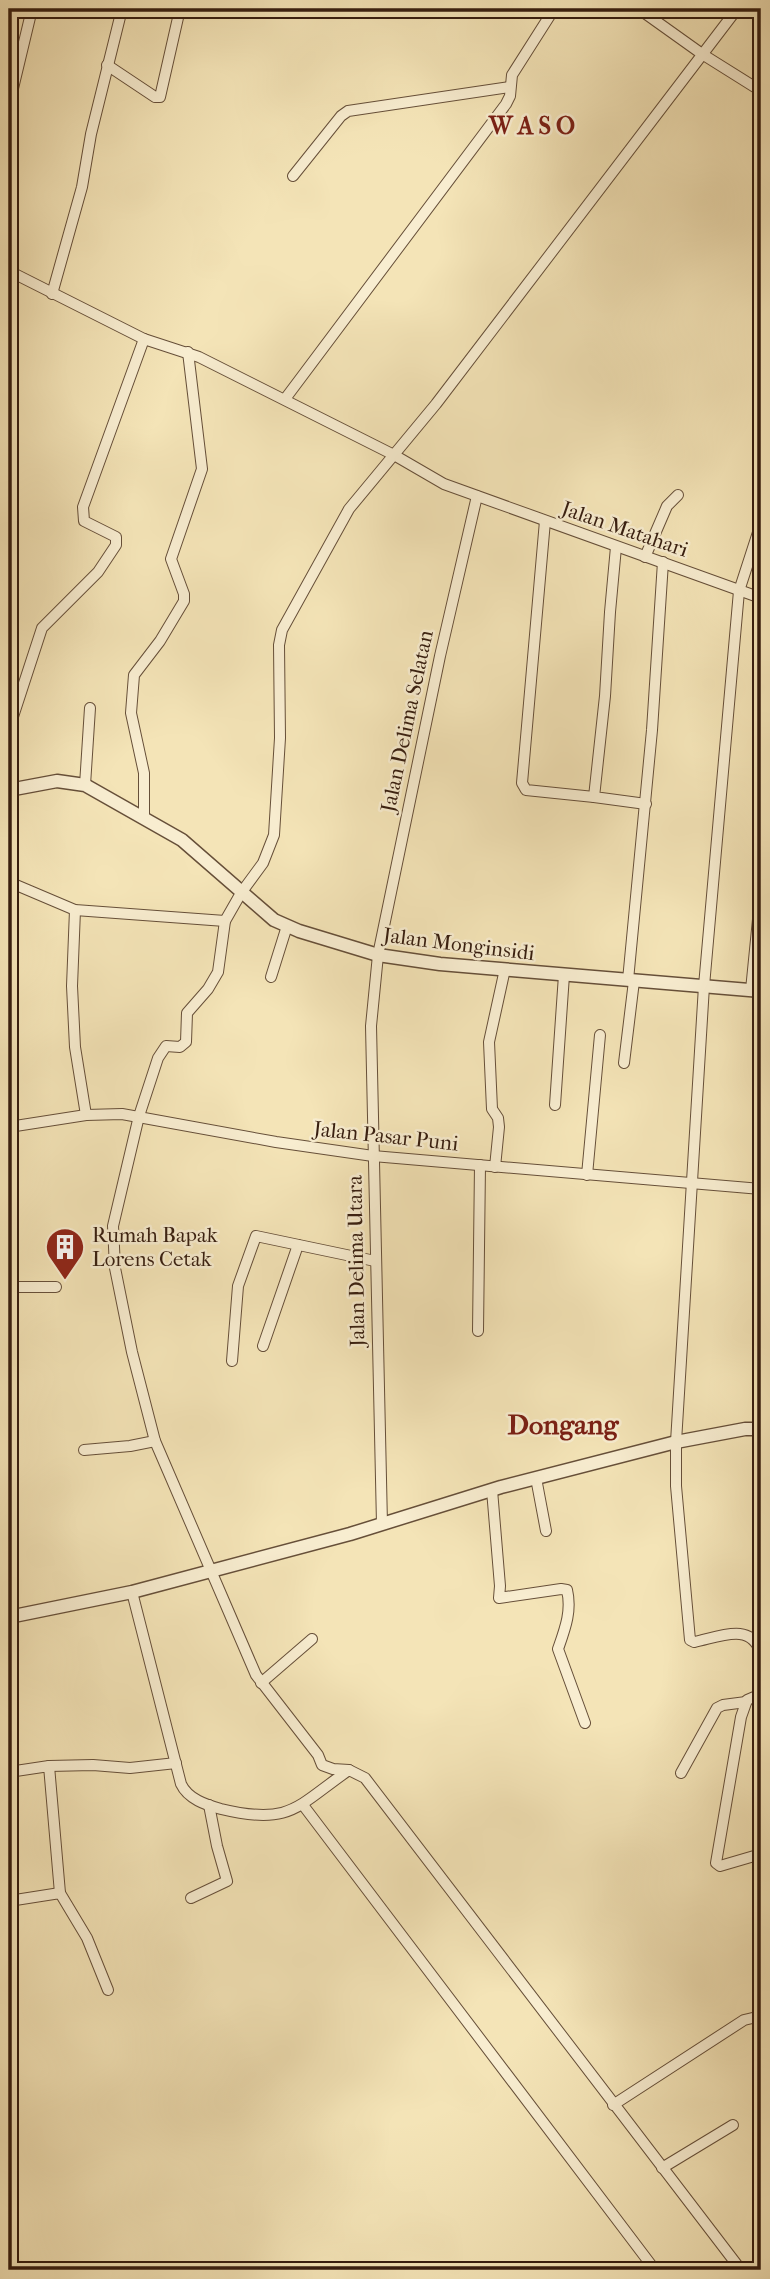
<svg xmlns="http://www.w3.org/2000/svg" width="770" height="2279" font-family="'IM FELL French Canon',serif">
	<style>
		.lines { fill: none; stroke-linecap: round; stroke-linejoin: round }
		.minor-casing { stroke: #664f39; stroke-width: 12 }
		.tertiary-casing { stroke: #664f39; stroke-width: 15 }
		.minor { stroke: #f8edd0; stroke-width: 10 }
		.tertiary { stroke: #f8edd0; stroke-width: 12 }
		.labels { text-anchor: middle; stroke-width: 5; stroke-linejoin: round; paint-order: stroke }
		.street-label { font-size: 21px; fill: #361d0f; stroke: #f8edd0 }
		.poi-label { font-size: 21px; fill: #361d0f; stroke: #f8edd0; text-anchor: start }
		.quarter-label { font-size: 24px; font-weight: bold; fill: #7a1f14; stroke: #f8edd0 }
		.district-label { font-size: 28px; font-weight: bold; fill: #7a1f14; stroke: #f8edd0 }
	</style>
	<rect width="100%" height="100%" fill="#f4e4b7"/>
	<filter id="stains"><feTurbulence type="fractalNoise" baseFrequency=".00286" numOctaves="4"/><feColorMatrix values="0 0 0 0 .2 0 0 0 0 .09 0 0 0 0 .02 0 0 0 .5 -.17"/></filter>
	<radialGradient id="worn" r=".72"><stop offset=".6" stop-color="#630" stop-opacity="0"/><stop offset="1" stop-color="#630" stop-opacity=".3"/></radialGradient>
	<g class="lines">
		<g class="minor-casing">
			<g id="minor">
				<polyline points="639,9 702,54 761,91"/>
				<polyline points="107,65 155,97 160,97 180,9"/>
				<polyline points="9,105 32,9"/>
				<polyline points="293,176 341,116 348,111 510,87"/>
				<polyline points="9,271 144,339 199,357 394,455 444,484 761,598"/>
				<polyline points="52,294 82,187 91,134 122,9"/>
				<polyline points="285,399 506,104 510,96 512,75 554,9"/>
				<polyline points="545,521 522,783 526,790 594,797"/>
				<path d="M761 523 739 591 704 986 676 1442V1486L690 1640 694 1642C719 1637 752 1621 761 1654"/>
				<polyline points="616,547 610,612 605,696 594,797 646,804"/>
				<polyline points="645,557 667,506 678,495"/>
				<polyline points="9,729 42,628 98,572 116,545 116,537 84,521 83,507 144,339"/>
				<polyline points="85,785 90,708"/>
				<polyline points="144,818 144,773 131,713 134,675 160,641 184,601 184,594 171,559 202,469 188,352"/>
				<polyline points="9,882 75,910 225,921"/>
				<polyline points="75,910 72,986 75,1047 86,1115"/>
				<polyline points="271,977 287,926"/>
				<polyline points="628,980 652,730 663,562"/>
				<polyline points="751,990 761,889"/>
				<polyline points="624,1063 634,981"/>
				<polyline points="555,1105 564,975"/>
				<polyline points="9,1127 86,1115 122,1114 276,1142 373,1156 761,1189"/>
				<polyline points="495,1167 499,1127 498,1118 492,1109 489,1042 505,969"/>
				<polyline points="587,1175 600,1035"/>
				<polyline points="9,1287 56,1287"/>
				<polyline points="478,1331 480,1165"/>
				<polyline points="263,1346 298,1245"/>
				<polyline points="232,1361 238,1286 256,1236 375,1261"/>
				<polyline points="84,1450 130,1446 155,1441"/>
				<polyline points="536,1478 546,1531"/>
				<path d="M492 1490 500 1586 499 1598 561 1589 567 1590C572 1611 565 1629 558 1649L585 1723"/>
				<polyline points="382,1524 371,1026 378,955 440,656 477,496"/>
				<path d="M132 1592 181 1784C188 1799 206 1805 221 1809 291 1826 297 1806 349 1770L365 1778 741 2270"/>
				<polyline points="261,1683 312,1639"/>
				<polyline points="761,1694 747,1700 741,1717 716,1863 720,1866 761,1854"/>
				<polyline points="49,1766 93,1765 130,1768 176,1763"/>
				<polyline points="349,1770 333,1769 322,1765 318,1755 256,1675 155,1441 132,1352 115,1268 113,1226 139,1116 158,1058 166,1046 180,1047 186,1042 187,1013 208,989 218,972 225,921 241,893 263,863 274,835 280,738 279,645 282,630 349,509 436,404 737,9"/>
				<polyline points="9,1772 49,1766 60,1893"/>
				<polyline points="681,1773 717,1708 723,1705 746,1702"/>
				<polyline points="303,1805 655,2270"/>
				<polyline points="191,1898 227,1881 217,1846 209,1805"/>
				<polyline points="9,1901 60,1893 87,1938 108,1990"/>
				<polyline points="613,2105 744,2020 761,2016"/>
				<polyline points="662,2168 733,2125"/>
			</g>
		</g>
		<g class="tertiary-casing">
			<g id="tertiary">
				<polyline points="9,790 57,781 85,785 182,840 274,920 299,931 378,955 440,964 761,991"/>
				<polyline points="9,1617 132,1592 350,1534 501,1487 676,1442 745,1429 761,1429"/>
			</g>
		</g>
		<use href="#minor" class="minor"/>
		<use href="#tertiary" class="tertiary"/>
	</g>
	<defs>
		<g id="building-pin" transform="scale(2.0125)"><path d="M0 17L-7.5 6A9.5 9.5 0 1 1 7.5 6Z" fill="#8f2418" stroke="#f8edd0"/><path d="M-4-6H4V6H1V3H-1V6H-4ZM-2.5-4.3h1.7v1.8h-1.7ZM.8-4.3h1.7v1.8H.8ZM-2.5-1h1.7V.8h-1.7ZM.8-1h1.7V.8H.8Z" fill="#fff"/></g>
	</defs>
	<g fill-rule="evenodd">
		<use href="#building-pin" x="65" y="1247"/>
	</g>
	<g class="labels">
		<g class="street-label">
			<text transform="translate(625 529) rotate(19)" y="7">Jalan Matahari</text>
			<text transform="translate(407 721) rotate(-78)" y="7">Jalan Delima Selatan</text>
			<text transform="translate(459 944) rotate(7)" y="7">Jalan Monginsidi</text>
			<text transform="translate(386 1136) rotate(6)" y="7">Jalan Pasar Puni</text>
			<text transform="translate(356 1261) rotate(-91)" y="7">Jalan Delima Utara</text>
		</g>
		<g class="poi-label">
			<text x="92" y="1242">Rumah Bapak<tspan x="92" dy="24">Lorens Cetak</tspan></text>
		</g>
		<g class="quarter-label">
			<text x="532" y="134">W A S O</text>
		</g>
		<g class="district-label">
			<text x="563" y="1434">Dongang</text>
		</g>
	</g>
	<rect width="770" height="2279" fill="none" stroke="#f4e4b7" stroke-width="35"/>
	<rect x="10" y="10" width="749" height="2258" fill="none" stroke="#361d0f" stroke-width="3.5"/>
	<rect x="18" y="18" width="735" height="2244" fill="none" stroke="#361d0f" stroke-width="2"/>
	<rect width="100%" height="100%" filter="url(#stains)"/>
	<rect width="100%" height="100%" fill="url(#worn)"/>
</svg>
